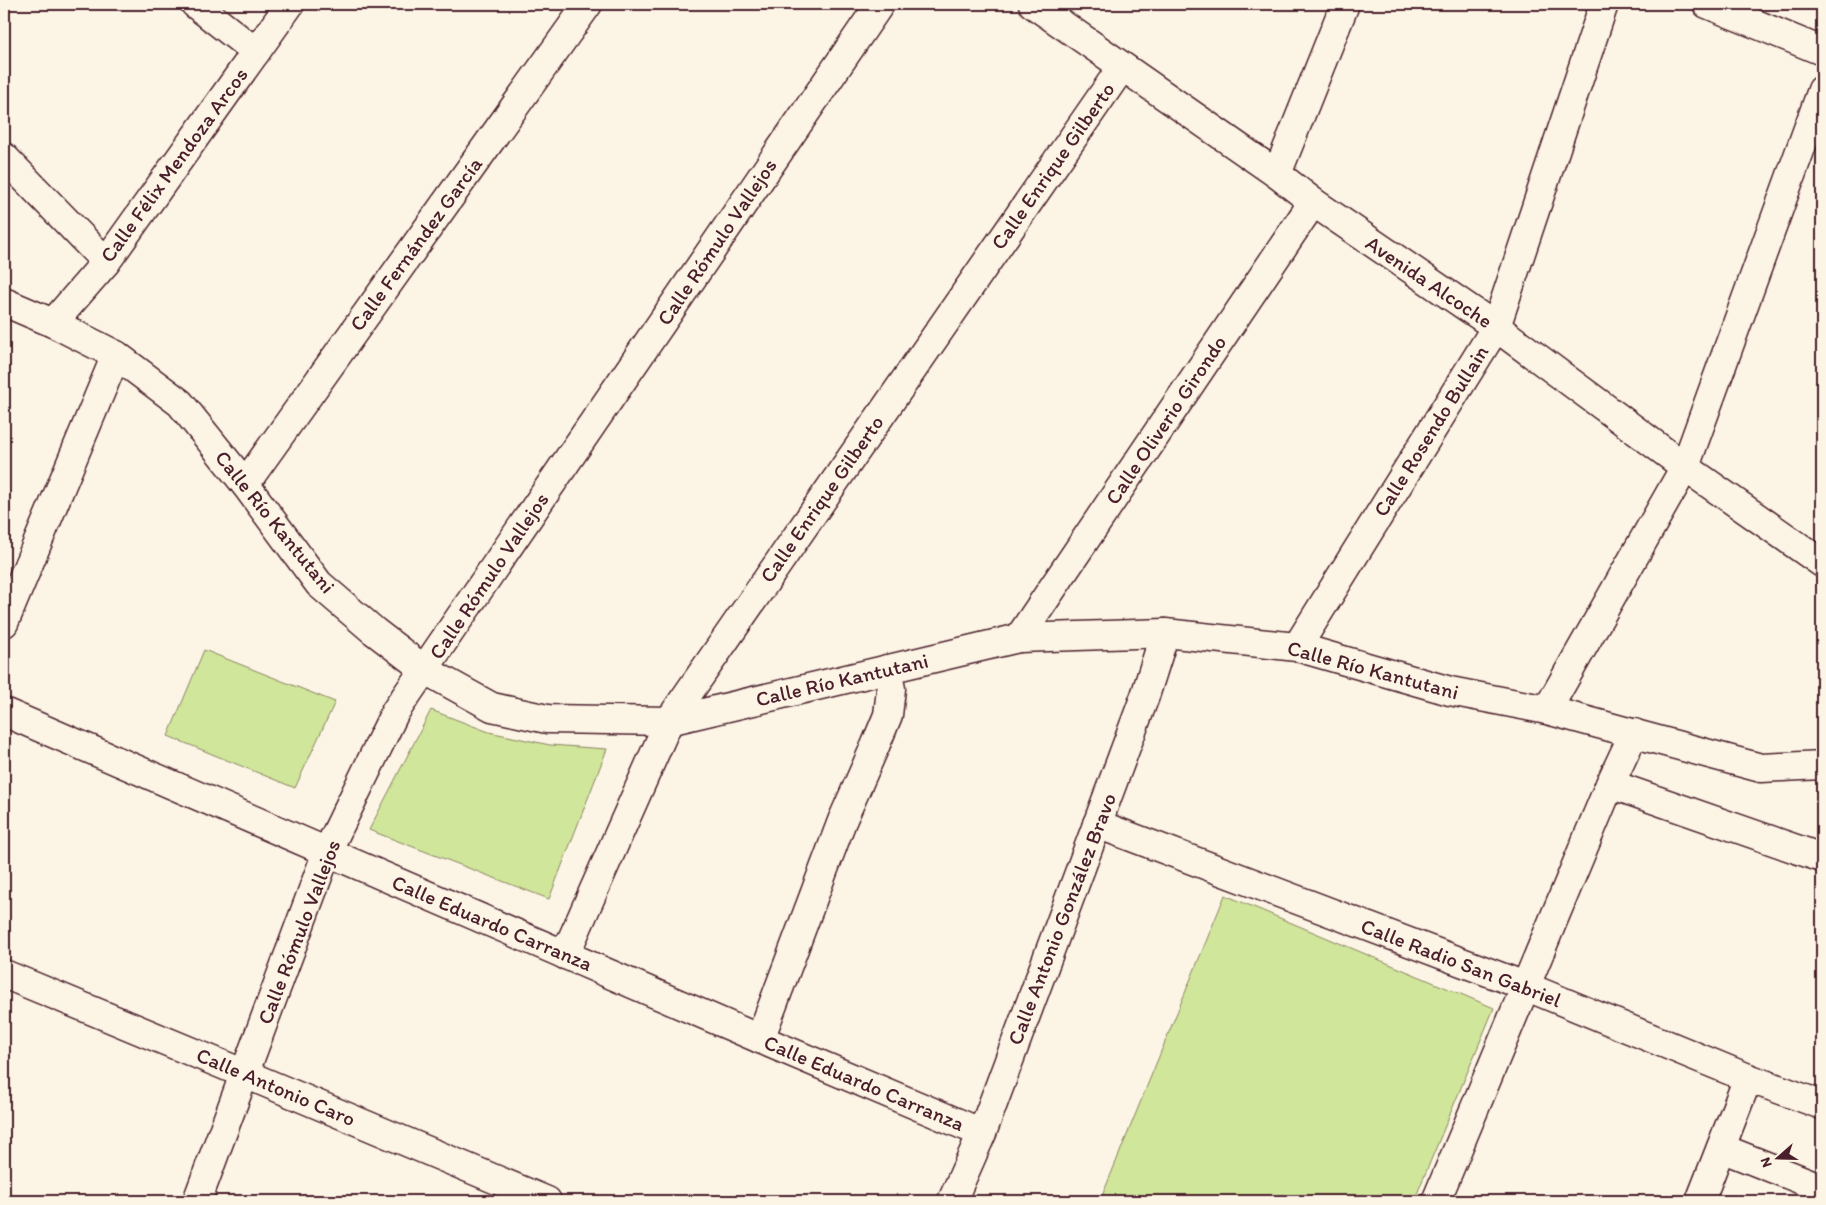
<svg xmlns="http://www.w3.org/2000/svg" width="1826" height="1205" font-family="Itim,sans-serif">
	<style>
		.green { fill: #cfe69b; stroke: #8c8263 }
		.lines { fill: none; stroke-linecap: round; stroke-linejoin: round }
		.street-casing { stroke: #4a1f2b; stroke-width: 31 }
		.secondary-casing { stroke: #4a1f2b; stroke-width: 31 }
		.street { stroke: #fcf5e5; stroke-width: 28 }
		.secondary { stroke: #fcf5e5; stroke-width: 28 }
		.labels { text-anchor: middle; stroke-width: 4; stroke-linejoin: round; paint-order: stroke }
		.street-label { font-size: 21px; fill: #4a1f2b; stroke: #fcf5e5 }
	</style>
	<rect width="100%" height="100%" fill="#fcf5e5"/>
	<filter id="ink" filterUnits="userSpaceOnUse"><feTurbulence type="fractalNoise" baseFrequency=".02" numOctaves="2"/><feDisplacementMap in="SourceGraphic" scale="10" xChannelSelector="R" yChannelSelector="G"/><feConvolveMatrix kernelMatrix="1 2 1 2 8 2 1 2 1" color-interpolation-filters="sRGB"/></filter>
	<g filter="url(#ink)">
		<g class="green">
			<polygon points="204,650 335,702 295,788 168,736"/>
			<polygon points="431,710 489,732 550,745 607,749 549,899 369,830"/>
			<polygon points="1225,895 1494,1008 1414,1201 1100,1201"/>
		</g>
		<g class="lines">
			<g class="street-casing">
				<g id="street">
					<polyline points="195,4 256,52"/>
					<polyline points="1707,4 1822,51"/>
					<polyline points="4,157 106,262"/>
					<polyline points="1277,174 1345,4"/>
					<polyline points="4,302 53,323 116,355 180,403 245,484 319,584 374,631 425,670 492,707 547,719 669,721 1019,638 1165,633 1297,647 1450,691 1547,710 1761,768 1822,765"/>
					<polyline points="53,323 106,262 290,4"/>
					<polyline points="245,484 588,4"/>
					<polyline points="4,623 116,355"/>
					<polyline points="1019,638 1313,202"/>
					<polyline points="1297,647 1496,327 1604,4"/>
					<polyline points="1547,710 1685,467 1822,90"/>
					<polyline points="4,712 760,1039 982,1133"/>
					<polyline points="1610,784 1822,858"/>
					<polyline points="1097,824 1525,986 1748,1078 1822,1105"/>
					<polyline points="565,955 669,721 1122,67"/>
					<polyline points="4,974 245,1074 547,1201"/>
					<polyline points="760,1039 842,821 876,744 888,715 891,689 887,669"/>
					<polyline points="1721,1148 1822,1188"/>
					<polyline points="197,1201 327,852 395,712 880,4"/>
					<polyline points="952,1201 982,1133 1145,696 1165,633"/>
					<polyline points="1436,1201 1610,784 1634,733"/>
					<polyline points="1700,1201 1748,1078"/>
				</g>
			</g>
			<g class="secondary-casing">
				<polyline id="secondary" points="1033,4 1277,174 1313,202 1496,327 1685,467 1822,563"/>
			</g>
			<use href="#street" class="street"/>
			<use href="#secondary" class="secondary"/>
		</g>
	</g>
	<g class="labels">
		<g class="street-label">
			<text transform="translate(174 165) rotate(-54)" y="7">Calle Félix Mendoza Arcos</text>
			<text transform="translate(1053 166) rotate(-55)" y="7">Calle Enrique Gilberto</text>
			<text transform="translate(717 242) rotate(-56)" y="7">Calle Rómulo Vallejos</text>
			<text transform="translate(416 244) rotate(-54)" y="7">Calle Fernández García</text>
			<text transform="translate(1429 282) rotate(34)" y="7">Avenida Alcoche</text>
			<text transform="translate(1166 420) rotate(-56)" y="7">Calle Oliverio Girondo</text>
			<text transform="translate(1431 431) rotate(-58)" y="7">Calle Rosendo Bullain</text>
			<text transform="translate(822 499) rotate(-55)" y="7">Calle Enrique Gilberto</text>
			<text transform="translate(275 522) rotate(51)" y="7">Calle Río Kantutani</text>
			<text transform="translate(489 576) rotate(-56)" y="7">Calle Rómulo Vallejos</text>
			<text transform="translate(1373 670) rotate(15)" y="7">Calle Río Kantutani</text>
			<text transform="translate(842 680) rotate(-13)" y="7">Calle Río Kantutani</text>
			<text transform="translate(1062 919) rotate(-69)" y="7">Calle Antonio González Bravo</text>
			<text transform="translate(492 923) rotate(23)" y="7">Calle Eduardo Carranza</text>
			<text transform="translate(299 932) rotate(-69)" y="7">Calle Rómulo Vallejos</text>
			<text transform="translate(1461 963) rotate(21)" y="7">Calle Radio San Gabriel</text>
			<text transform="translate(864 1083) rotate(23)" y="7">Calle Eduardo Carranza</text>
			<text transform="translate(276 1087) rotate(23)" y="7">Calle Antonio Caro</text>
		</g>
	</g>
	<rect width="1826" height="1205" fill="none" stroke="#fcf5e5" stroke-width="20"/>
	<rect x="10" y="10" width="1806" height="1185" fill="none" stroke="#4a1f2b" stroke-width="2" filter="url(#ink)"/>
	<g transform="translate(1778 1158) rotate(250)" stroke="#fcf5e5" stroke-width="4" paint-order="stroke">
	<path d="M0-4L9 19L0 12L-9 19Z" fill="#4a1f2b"/>
	<text y="-8" font-size="14" font-weight="bold" text-anchor="middle" fill="#4a1f2b">N</text>
	</g>
</svg>
